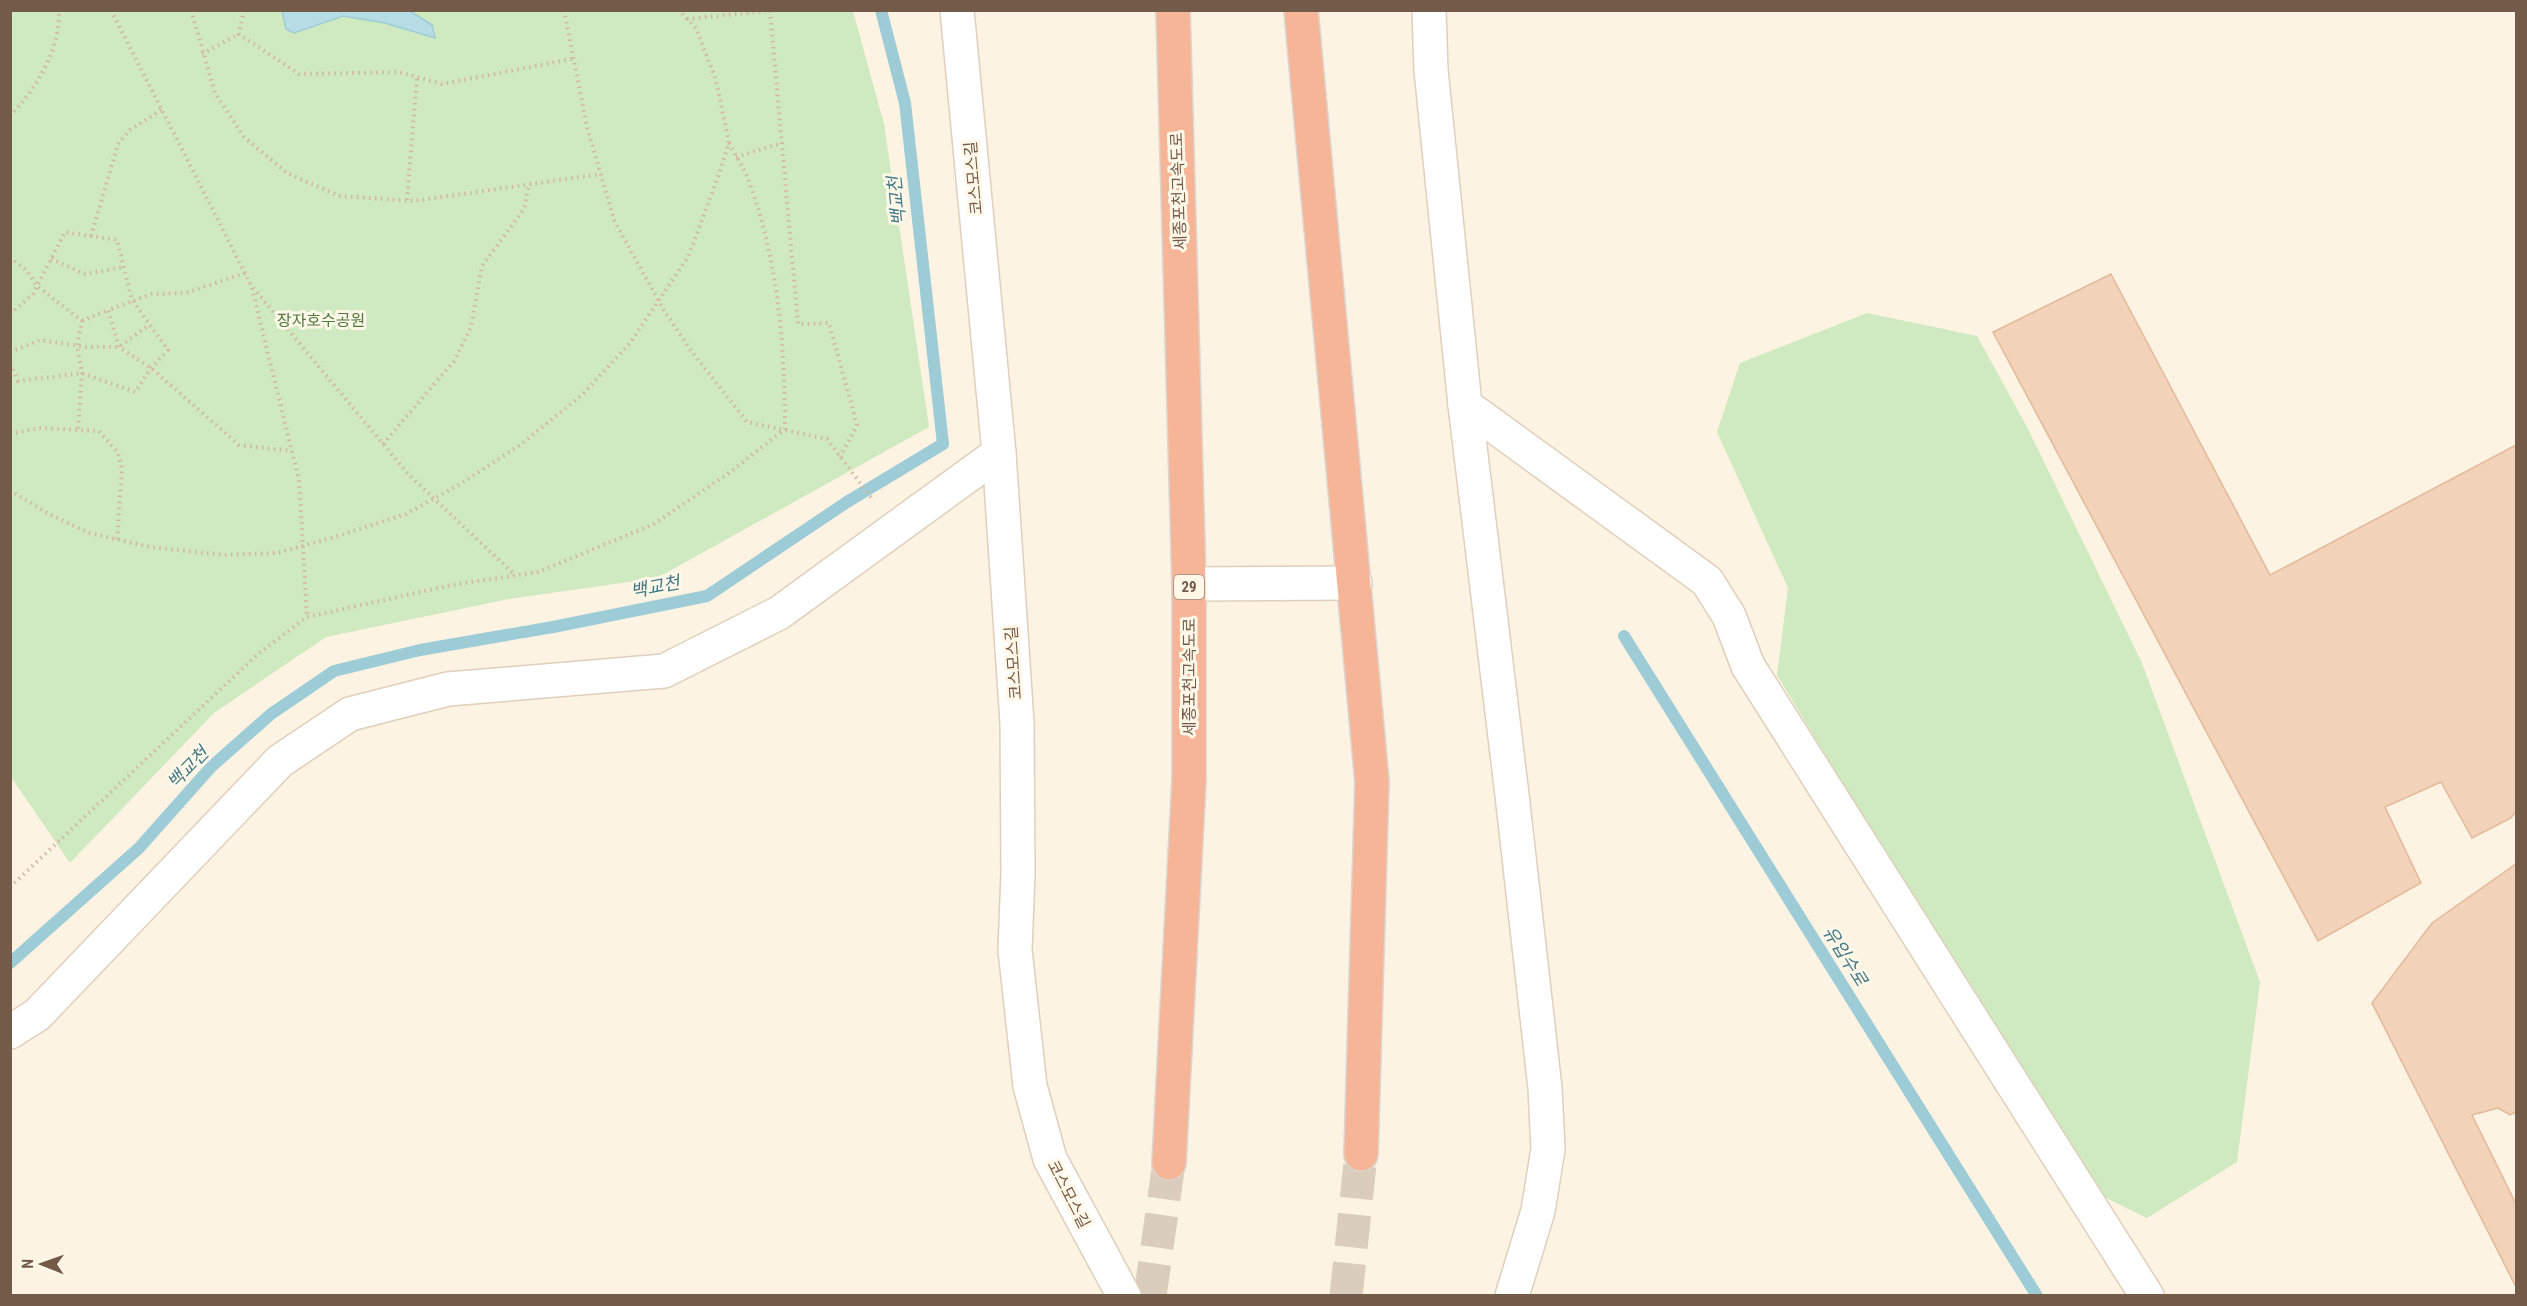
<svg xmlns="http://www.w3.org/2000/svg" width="2527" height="1306" font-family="'Roboto Condensed','Noto Sans KR',sans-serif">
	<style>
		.green { fill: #cfe9c0 }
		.water { fill: #b6dde5; stroke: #9dccd7; stroke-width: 1.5 }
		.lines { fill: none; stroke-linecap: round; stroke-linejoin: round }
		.stream { stroke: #9dccd7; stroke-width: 12 }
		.building { fill: #f2d2b9; stroke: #e4b99a; stroke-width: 1.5 }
		.highway-tunnel { stroke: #dacdbc; stroke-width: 33; stroke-dasharray: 33 16; stroke-linecap: butt }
		.minor-casing { stroke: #e0cfbd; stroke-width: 36 }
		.highway-casing { stroke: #dbd4cf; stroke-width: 36 }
		.path { stroke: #d6b59d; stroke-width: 4; stroke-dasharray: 1.5 4.5; stroke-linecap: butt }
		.minor { stroke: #fff; stroke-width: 33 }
		.highway { stroke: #f7b598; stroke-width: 33 }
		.labels { text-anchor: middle; stroke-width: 6; stroke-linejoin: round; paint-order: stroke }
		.shield { fill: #fff7e8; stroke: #9e8978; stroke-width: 1.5 }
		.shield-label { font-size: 15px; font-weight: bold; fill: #745a48 }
		.street-label { font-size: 16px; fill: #745a48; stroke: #fff7e8 }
		.park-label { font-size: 16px; fill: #4f7941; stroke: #fff7e8 }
		.water-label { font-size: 18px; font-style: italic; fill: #427987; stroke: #fff7e8 }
	</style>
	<rect width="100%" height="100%" fill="#fcf3e2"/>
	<g class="green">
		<polygon points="10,11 853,11 884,124 929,427 657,578 509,599 326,637 214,713 70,863 11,777"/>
		<polygon points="1867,313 1977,336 2027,427 2142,663 2260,982 2237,1162 2147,1218 2100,1195 1984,1018 1777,675 1788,588 1717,432 1740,363"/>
	</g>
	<polygon class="water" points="282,11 410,11 432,25 435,38 385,23 343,16 294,33 286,29"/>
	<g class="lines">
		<g class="stream">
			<polyline points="1624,636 2037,1296"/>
			<polyline points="10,963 139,848 211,767 271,714 334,671 420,650 553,627 707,596 847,502 943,444 905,103 881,10"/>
		</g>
	</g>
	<g class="building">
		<polygon points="2111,274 2270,575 2516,445 2516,811 2511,818 2472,838 2441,782 2385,807 2421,883 2318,941 1993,332"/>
		<polygon points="2516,864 2516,1112 2510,1115 2498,1108 2472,1115 2516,1204 2516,1287 2372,1003 2432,923"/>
	</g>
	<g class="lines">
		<g class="highway-tunnel">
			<polyline points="1150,1296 1169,1163"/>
			<polyline points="1346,1296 1361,1154"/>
		</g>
		<g class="minor-casing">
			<g id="minor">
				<polyline points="957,10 999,453 1017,723 1018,873 1015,950 1030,1086 1050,1159 1124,1296"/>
				<polyline points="1429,10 1431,70 1465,405 1512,795 1545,1088 1548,1149 1538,1211 1512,1296"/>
				<polyline points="1465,405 1707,581 1729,616 1748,666 2147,1296"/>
				<polyline points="1189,584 1355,583"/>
				<polyline points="10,1032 37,1015 280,761 350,714 448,689 664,671 779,613 999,453"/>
			</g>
		</g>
		<g class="highway-casing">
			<g id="highway">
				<polyline points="1301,10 1372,782 1361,1154"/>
				<polyline points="1169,1163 1189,780 1189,584 1173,10"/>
			</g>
		</g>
		<g class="path">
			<polyline points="111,10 251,285 408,474 515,575"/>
			<polyline points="191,10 215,93 244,137 287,173 339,196 414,201 601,174"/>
			<polyline points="244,10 239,34 299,74 399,72 442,84 572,59"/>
			<polyline points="564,10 587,127 614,220 663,309 692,352 747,422 827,439 873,500"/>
			<polyline points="10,11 13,10"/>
			<polyline points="770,11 798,324 829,323 857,425 840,457"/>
			<polyline points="687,19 776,10"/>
			<polyline points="202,54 239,34"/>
			<path d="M10 116C37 88 60 50 59 10"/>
			<polyline points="736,157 782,143"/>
			<polyline points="407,200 417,77"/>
			<polyline points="91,236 118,144 130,130 162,109"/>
			<polyline points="10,257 27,271 37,286 82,321 77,346 82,373 78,429"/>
			<polyline points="51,259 85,274 124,267"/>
			<polyline points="245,273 186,293 152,294 108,310 119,347 151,368 239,445 292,451"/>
			<polyline points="252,288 299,480 307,617"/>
			<polyline points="10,314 33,294 65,232 117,240 132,300 168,350 151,368 135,392 82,373 18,381 10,363"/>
			<polyline points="82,321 108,310"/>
			<polyline points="10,352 40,340 86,347 119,347 149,325"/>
			<polyline points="10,434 39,428 99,431 118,453 122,469 117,540"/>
			<polyline points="383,444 454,361 471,327 482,266 524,209 529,184"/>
			<polyline points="10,490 47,513 89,533 150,547 224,555 277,553 335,537 406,514 462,483 520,445 582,395 630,343 688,257 717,180 729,143 716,80 696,28 679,10"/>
			<path d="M10 887 258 654 307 617 452 585 538 572 654 524 729 473 785 429C785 345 778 258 748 179 744 167 735 155 729 143"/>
		</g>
		<use href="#minor" class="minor"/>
		<use href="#highway" class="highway"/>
	</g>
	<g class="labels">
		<rect class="shield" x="1174" y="575" width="30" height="24" rx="4.5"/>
		<g class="shield-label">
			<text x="1189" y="592">29</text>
		</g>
		<g class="street-label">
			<text transform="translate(973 178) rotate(-95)" y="6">코스모스길</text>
			<text transform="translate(1178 191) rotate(-92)" y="6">세종포천고속도로</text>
			<text transform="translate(1013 663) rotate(-94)" y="6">코스모스길</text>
			<text transform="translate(1189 677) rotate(-90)" y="6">세종포천고속도로</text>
			<text transform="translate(1069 1194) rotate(63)" y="6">코스모스길</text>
		</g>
		<g class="park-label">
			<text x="321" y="326">장자호수공원</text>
		</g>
		<g class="water-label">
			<text transform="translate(897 201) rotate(-96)" y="6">백교천</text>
			<text transform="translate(655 587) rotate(-11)" y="6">백교천</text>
			<text transform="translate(188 768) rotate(-46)" y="6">백교천</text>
			<text transform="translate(1845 956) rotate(58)" y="6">유입수로</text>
		</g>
	</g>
	<rect width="2527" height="1306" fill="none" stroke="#745a48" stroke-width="24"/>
	<g transform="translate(42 1264) rotate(271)" stroke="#fff7e8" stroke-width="4.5" paint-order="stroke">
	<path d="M0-4.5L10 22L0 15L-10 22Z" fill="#745a48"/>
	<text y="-9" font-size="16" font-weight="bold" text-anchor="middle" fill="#745a48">N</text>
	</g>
</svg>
